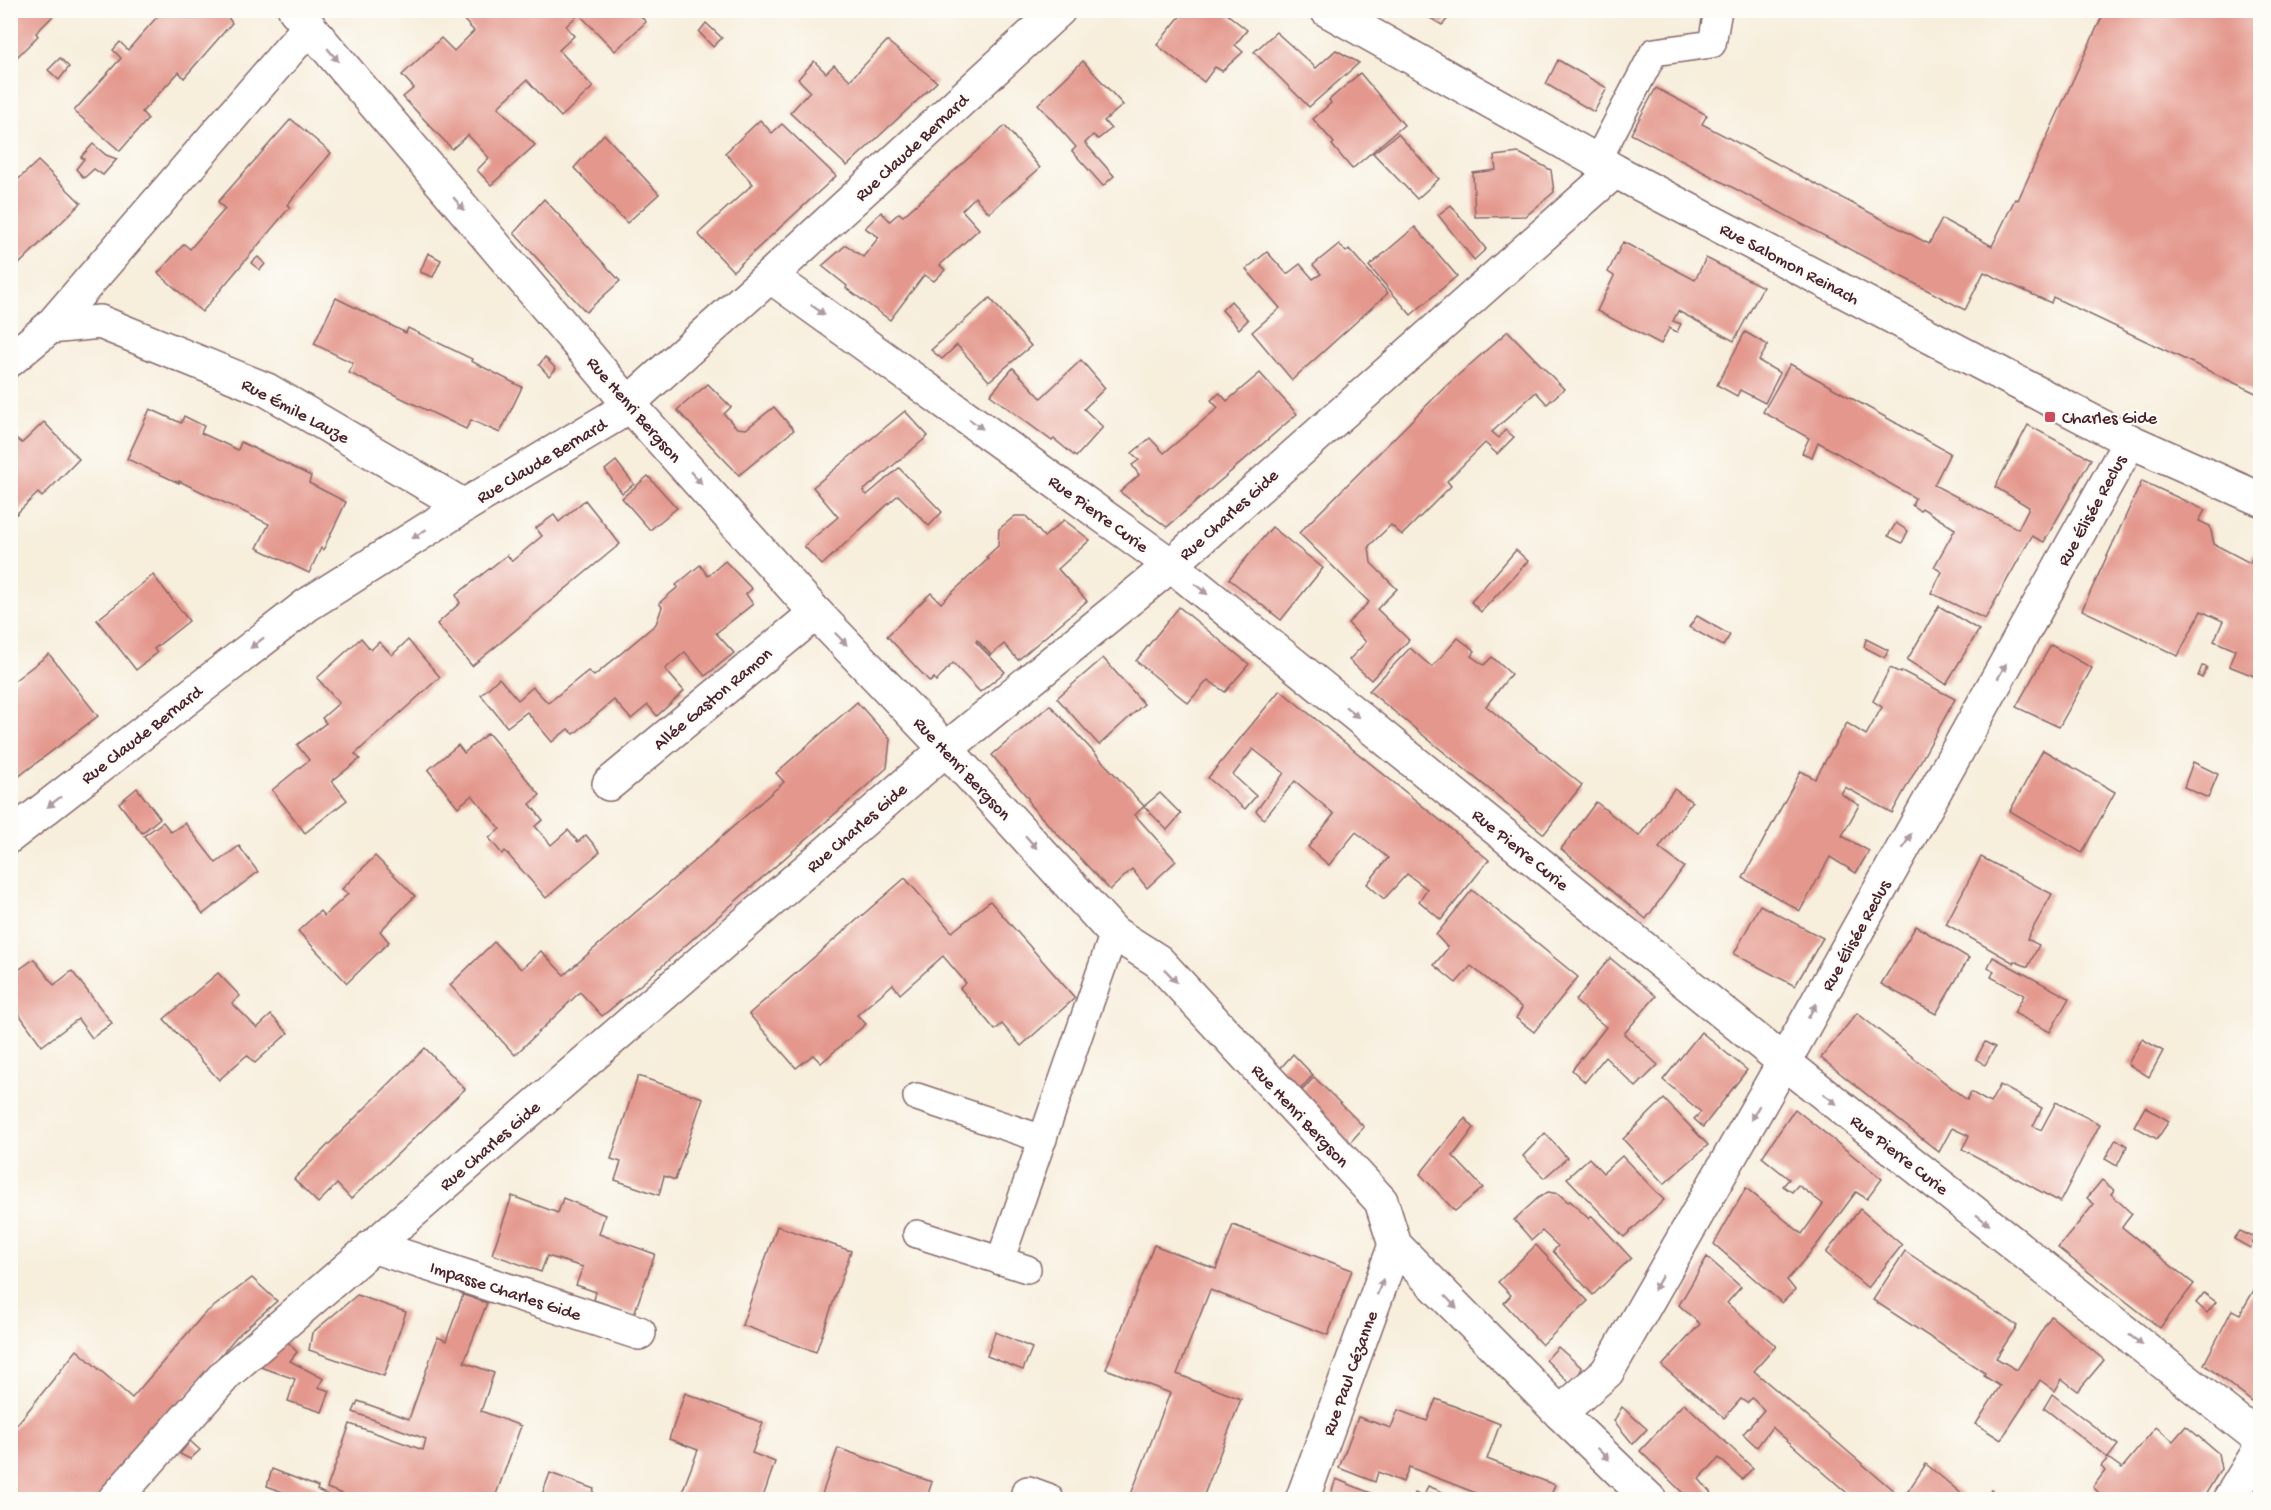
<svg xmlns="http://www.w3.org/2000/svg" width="2271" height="1510" font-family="'Gochi Hand',sans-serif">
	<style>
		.building { fill: #e4988d }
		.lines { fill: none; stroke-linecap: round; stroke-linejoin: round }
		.service-casing { stroke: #876769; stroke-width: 30 }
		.minor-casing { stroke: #876769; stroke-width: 36 }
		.tertiary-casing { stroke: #876769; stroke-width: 36 }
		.service { stroke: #fff; stroke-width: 27 }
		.minor { stroke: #fff; stroke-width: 33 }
		.tertiary { stroke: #fff; stroke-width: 33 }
		.oneway { fill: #ae9aa0 }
		.poi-dot { fill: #d1495b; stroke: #fdfcf7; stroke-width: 2 }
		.labels { text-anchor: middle; stroke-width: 4.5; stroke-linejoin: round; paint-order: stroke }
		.street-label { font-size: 18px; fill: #4a1f2b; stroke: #fdfcf7 }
		.poi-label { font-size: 18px; fill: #4a1f2b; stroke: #fdfcf7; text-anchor: start }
	</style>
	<rect width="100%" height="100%" fill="#fdfcf7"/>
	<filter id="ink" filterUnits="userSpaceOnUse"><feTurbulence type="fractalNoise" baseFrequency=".0167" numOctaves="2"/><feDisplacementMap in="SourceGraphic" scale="12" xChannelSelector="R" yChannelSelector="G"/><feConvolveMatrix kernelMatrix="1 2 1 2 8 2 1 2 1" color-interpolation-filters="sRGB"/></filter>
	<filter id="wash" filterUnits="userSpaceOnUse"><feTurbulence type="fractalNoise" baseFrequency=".008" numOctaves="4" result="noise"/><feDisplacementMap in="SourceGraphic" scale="24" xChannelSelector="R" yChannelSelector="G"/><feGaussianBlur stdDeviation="1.35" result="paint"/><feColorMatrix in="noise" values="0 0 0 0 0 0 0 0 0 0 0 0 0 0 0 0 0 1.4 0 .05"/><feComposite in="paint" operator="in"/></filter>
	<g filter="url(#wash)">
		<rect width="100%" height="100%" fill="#f7eedc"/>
		<g id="blocks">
			<g class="building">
				<polygon points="10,10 59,10 36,33 38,36 10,64"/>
				<polygon points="163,10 223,10 232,23 184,78 179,72 142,112 148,119 120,151 74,111 121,58 113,50 120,42 128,50"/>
				<polygon points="470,10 635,10 646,22 615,51 579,14 566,26 574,36 559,50 593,87 561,117 527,80 498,107 535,145 491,185 477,170 489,158 468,135 452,149 403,97 414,88 402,75 441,38 454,51 474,31 462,18"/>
				<polygon points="1185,10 1222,10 1247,30 1235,45 1243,52 1222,71 1215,67 1204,82 1157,45"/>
				<polygon points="1417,10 1456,10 1442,25"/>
				<polygon points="2105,10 2260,10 2260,395 2053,297 2051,303 1984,272 1965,310 1631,134 1656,88 1707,115 1702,124 1929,244 1942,219 1992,246 2015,199 2018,200"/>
				<polygon points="706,23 722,38 713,47 699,32"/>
				<polygon points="1276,32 1316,68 1336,50 1359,63 1309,107 1254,52"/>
				<polygon points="887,41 937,82 847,166 790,113 810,91 798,79 814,61 826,73 834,65 850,80"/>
				<polygon points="60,58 69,67 59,80 48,70"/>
				<polygon points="1558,60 1607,88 1594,112 1546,84"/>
				<polygon points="1083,61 1123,105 1104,121 1111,129 1098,139 1093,135 1085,143 1114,176 1103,186 1072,151 1076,147 1038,104"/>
				<polygon points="1360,73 1404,125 1352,169 1332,145 1334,143 1313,119 1331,103 1329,100"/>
				<polygon points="291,119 331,153 287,205 290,207 202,312 158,273 184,244 190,249 225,209 218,202"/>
				<polygon points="760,120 772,133 782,124 836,176 733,271 698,234 753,184 725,153"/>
				<polygon points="1005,126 1040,168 989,213 975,197 962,210 979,229 940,265 945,270 934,281 924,275 890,320 846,288 847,286 822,266 846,245 863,257 879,237 865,228 881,212 890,221 899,213 903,216"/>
				<polygon points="604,134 659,194 627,223 574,168"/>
				<polygon points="1398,134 1439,179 1417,199 1373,153"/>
				<polygon points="93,144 106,155 117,159 103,175 94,169 84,178 76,169 84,159 81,157"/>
				<polygon points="1519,153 1551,170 1554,192 1526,216 1475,217 1473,173 1496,170 1494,156"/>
				<polygon points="38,161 81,203 10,273 10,187"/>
				<polygon points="544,199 620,281 586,312 514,233"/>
				<polygon points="1451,205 1486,249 1474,260 1438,215"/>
				<polygon points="1415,227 1457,276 1411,315 1369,266"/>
				<polygon points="1623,242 1695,280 1706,258 1763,287 1734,341 1678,311 1673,321 1681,324 1677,332 1669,328 1661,344 1597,311 1614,276 1608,272"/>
				<polygon points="1339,244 1346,252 1349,249 1388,293 1292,380 1252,332 1280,308 1246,269 1267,252 1287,274 1300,264 1313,279 1321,274 1313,265"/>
				<polygon points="428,253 441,260 433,277 420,272"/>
				<polygon points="258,257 265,264 260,270 251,263"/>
				<polygon points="336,298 406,333 408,328 472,359 471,361 522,387 500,433 471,420 466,429 349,373 353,363 314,344"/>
				<polygon points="990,298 1031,346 989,381 957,345 942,359 931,350"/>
				<polygon points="1231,301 1248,320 1239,329 1222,310"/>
				<polygon points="1508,331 1564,389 1547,404 1536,392 1492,432 1499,438 1505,430 1514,437 1497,454 1485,443 1447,481 1451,486 1402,535 1391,525 1369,546 1371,563 1397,589 1377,609 1409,640 1371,680 1349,660 1366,642 1348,623 1369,602 1299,533 1446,386"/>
				<polygon points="1745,332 1768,345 1759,361 1780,373 1765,403 1740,390 1737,396 1717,385"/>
				<polygon points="545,357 556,369 549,376 539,365"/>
				<polygon points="1081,360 1105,388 1084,409 1103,427 1076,457 1054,439 1052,441 990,395 1013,368 1041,398"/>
				<polygon points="1790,364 1950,453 1934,485 2018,529 2029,507 1995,487 2028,425 2091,459 2044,542 2032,536 1985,619 1931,593 1942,572 1934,567 1955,529 1922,508 1920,511 1912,505 1915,498 1818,442 1812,457 1802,453 1809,438 1763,412"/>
				<polygon points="1260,373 1297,414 1167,527 1120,492 1139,475 1132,465 1139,460 1132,453 1150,438 1164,453 1218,408 1211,400 1220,393 1227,401"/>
				<polygon points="708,384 731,407 724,414 737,428 746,429 774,407 794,430 739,475 677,410"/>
				<polygon points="150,409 181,423 184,416 204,426 201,433 238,450 241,442 311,476 309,483 346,502 323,550 321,548 309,573 257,548 269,524 179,481 179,483 127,459"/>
				<polygon points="905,411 928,436 863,491 867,495 899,468 942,512 929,526 898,495 822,565 804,546 838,517 813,487"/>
				<polygon points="44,422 79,459 42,497 38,493 10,520 10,438 13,436 22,443"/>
				<polygon points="616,461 634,484 622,493 605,470"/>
				<polygon points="648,476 677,508 650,530 622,498"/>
				<polygon points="2142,481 2205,510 2199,521 2210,526 2214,544 2250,563 2260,539 2260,673 2259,678 2229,666 2235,650 2214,641 2223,621 2201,611 2178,656 2082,610"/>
				<polygon points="585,500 620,544 472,666 437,624 460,603 456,595 507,555 512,561 542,536 536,528 554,515 559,522"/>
				<polygon points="1015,516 1026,516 1044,537 1064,520 1090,540 1058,569 1087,601 1018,660 1004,644 991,655 977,640 976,642 1005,672 980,692 953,663 936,681 934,678 930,682 887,636 931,593 941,603 988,559 986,557 998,546 999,529"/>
				<polygon points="1896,523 1908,531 1902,543 1888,536"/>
				<polygon points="1272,527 1323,568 1281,620 1229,579"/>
				<polygon points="1516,550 1528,561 1481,612 1471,602"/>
				<polygon points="725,561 752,589 746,594 753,604 716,633 734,653 705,676 685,652 665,669 684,691 657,716 648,705 631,719 614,700 574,734 568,729 552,742 527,712 507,727 481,695 499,678 518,700 533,687 548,703 588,671 594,676 656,624 662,607 659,603 678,587 676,585 700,565 708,576"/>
				<polygon points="153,575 189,621 154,649 157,653 136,670 97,620"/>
				<polygon points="1939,606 1979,630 1946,684 1907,660"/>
				<polygon points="1179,607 1249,664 1225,692 1208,680 1188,703 1136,661"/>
				<polygon points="1697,616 1730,635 1723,646 1689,627"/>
				<polygon points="361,638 371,650 379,642 392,655 408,640 440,677 355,754 360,759 332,781 347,800 305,833 272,790 309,760 297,745 326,723 322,718 339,703 317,678"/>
				<polygon points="1458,638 1475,651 1471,656 1484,665 1492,657 1511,674 1486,706 1582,785 1544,834 1369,691 1410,648 1432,667"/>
				<polygon points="1866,639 1888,650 1885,658 1864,647"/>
				<polygon points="2051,645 2092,668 2059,727 2016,707"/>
				<polygon points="49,654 98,716 10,783 10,684"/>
				<polygon points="1103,658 1144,704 1099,745 1057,698"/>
				<polygon points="2202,666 2207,667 2202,678 2198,676"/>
				<polygon points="1890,668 1901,673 1902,671 1955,699 1892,813 1845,787 1841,794 1859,805 1842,836 1869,851 1856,873 1830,857 1800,911 1743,878 1801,771 1815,779 1847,723 1866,735 1882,707 1873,701"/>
				<polygon points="1280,690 1489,860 1441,920 1419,901 1427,889 1407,874 1384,899 1367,884 1388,858 1356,832 1329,865 1308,847 1334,814 1295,781 1264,819 1256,811 1284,773 1253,749 1233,775 1256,796 1245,809 1208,778"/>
				<polygon points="857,702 890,739 887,768 645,981 602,1016 580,992 515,1055 450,985 494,942 521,969 541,951 564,975 784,782 776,773"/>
				<polygon points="1050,705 1144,806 1160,793 1181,814 1167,830 1144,806 1135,815 1176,861 1147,888 1132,869 1110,890 1030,805 1028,798 992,755"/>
				<polygon points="488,733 540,795 530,804 543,820 535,826 551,845 568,830 578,842 586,835 600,852 546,898 505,851 502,854 489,838 500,829 472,795 458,807 428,770 458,745 464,753"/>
				<polygon points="2043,750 2115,792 2082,853 2010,811"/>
				<polygon points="2193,762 2218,774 2208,798 2184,787"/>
				<polygon points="137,788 160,818 142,833 119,803"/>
				<polygon points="1674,789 1692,802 1659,848 1684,867 1646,919 1561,849 1596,802 1639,836"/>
				<polygon points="163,822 171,832 185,823 216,863 239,846 258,872 203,914 144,836"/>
				<polygon points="375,856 415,896 380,931 389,942 347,983 298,931 320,911 324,916 348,894 342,889"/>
				<polygon points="1981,857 2052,894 2027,939 2039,945 2028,967 2014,961 2014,963 1946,924"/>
				<polygon points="905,878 952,932 990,901 1075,998 1021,1046 1002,1024 995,1030 960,988 966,983 943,956 900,994 893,984 857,1015 866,1024 821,1063 813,1055 796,1068 749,1014"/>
				<polygon points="1472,890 1578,977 1534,1032 1516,1018 1522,1008 1471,966 1456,983 1434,965 1448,948 1436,935"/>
				<polygon points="1760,905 1823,938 1795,986 1734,954"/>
				<polygon points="1916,926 1969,958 1936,1014 1881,984"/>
				<polygon points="1993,957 2069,998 2050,1032 2014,1013 2024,995 1991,977 1994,971 1988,967"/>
				<polygon points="1610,958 1656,996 1624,1034 1658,1065 1636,1087 1605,1057 1585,1082 1572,1070 1606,1027 1575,1001"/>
				<polygon points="34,959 54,985 72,971 112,1023 92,1038 78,1019 42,1046 19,1014 10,1020 10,976"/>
				<polygon points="218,973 240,996 232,1003 257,1028 271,1015 288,1033 255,1063 247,1055 219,1080 164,1019"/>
				<polygon points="1857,1013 1967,1100 1971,1092 1990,1103 2000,1085 2042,1108 2033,1126 2041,1130 2056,1102 2100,1124 2060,1202 1962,1149 1969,1136 1952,1128 1939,1152 1821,1058"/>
				<polygon points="1701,1032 1747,1070 1703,1127 1694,1119 1701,1112 1663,1080"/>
				<polygon points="2142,1039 2163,1051 2149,1077 2128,1064"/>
				<polygon points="1985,1042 1995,1047 1985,1065 1976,1059"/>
				<polygon points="425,1048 465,1089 351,1199 337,1184 318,1203 294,1179"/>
				<polygon points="1293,1054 1313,1075 1298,1092 1278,1071"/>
				<polygon points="638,1076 703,1098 675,1180 664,1176 659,1195 615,1180 621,1162 611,1159"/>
				<polygon points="1314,1077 1364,1127 1347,1146 1299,1094"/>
				<polygon points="1664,1099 1708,1145 1664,1184 1623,1139"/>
				<polygon points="2145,1107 2169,1121 2157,1139 2134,1126"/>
				<polygon points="1795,1109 1882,1179 1867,1199 1856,1192 1816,1246 1787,1280 1795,1290 1782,1303 1714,1244 1746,1188 1802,1234 1823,1204 1798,1185 1792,1192 1783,1186 1789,1179 1762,1157"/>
				<polygon points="1465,1118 1474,1128 1453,1156 1483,1188 1455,1211 1420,1174"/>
				<polygon points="1545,1133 1567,1158 1544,1178 1523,1156"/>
				<polygon points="2116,1139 2127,1146 2117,1166 2105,1159"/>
				<polygon points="1622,1156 1664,1200 1624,1237 1567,1178 1589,1158 1603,1173"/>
				<polygon points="2102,1180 2114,1190 2111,1194 2132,1214 2122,1227 2194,1284 2160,1328 2058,1248 2094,1204 2087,1198"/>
				<polygon points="1548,1192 1559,1194 1568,1202 1570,1201 1589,1219 1592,1216 1631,1258 1593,1295 1553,1251 1558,1246 1542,1231 1532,1240 1514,1220 1538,1198"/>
				<polygon points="512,1196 558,1213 563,1198 605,1215 599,1234 655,1254 634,1314 594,1300 596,1292 576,1285 583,1267 547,1256 541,1272 492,1254"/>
				<polygon points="1860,1209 1902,1245 1868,1288 1826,1253"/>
				<polygon points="1233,1225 1352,1270 1328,1335 1210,1290 1177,1374 1241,1399 1202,1500 1137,1500 1130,1497 1170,1393 1106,1369 1154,1245 1216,1269"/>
				<polygon points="777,1226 851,1251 816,1352 742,1325"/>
				<polygon points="2240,1231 2255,1238 2250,1248 2234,1239"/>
				<polygon points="1536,1245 1588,1301 1542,1345 1504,1303 1511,1295 1498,1282"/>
				<polygon points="1905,1251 2017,1326 1996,1358 2017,1370 2051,1316 2104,1360 2078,1391 2062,1379 2055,1391 2040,1380 2001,1440 1976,1424 2000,1386 1984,1376 1985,1373 1873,1300"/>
				<polygon points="1707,1257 1741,1287 1727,1303 1776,1346 1754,1371 1895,1492 1889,1500 1855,1500 1772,1427 1757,1447 1743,1434 1764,1410 1752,1398 1747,1403 1741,1399 1724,1418 1662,1366 1700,1324 1679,1305"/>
				<polygon points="252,1278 277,1301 237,1336 97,1500 10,1500 10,1433 77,1350 132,1398 204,1314"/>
				<polygon points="2260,1280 2260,1396 2256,1405 2204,1364 2232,1310 2240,1314"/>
				<polygon points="2204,1293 2216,1302 2207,1313 2196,1303"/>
				<polygon points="357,1295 406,1312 384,1376 309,1350 312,1333"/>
				<polygon points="463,1295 487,1303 464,1362 494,1373 481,1411 521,1426 494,1500 357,1500 327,1488 350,1424 423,1450 426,1439 353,1412 358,1401 409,1419 438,1337 446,1341"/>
				<polygon points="995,1332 1032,1348 1023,1370 987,1356"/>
				<polygon points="287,1341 297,1352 290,1361 324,1379 318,1387 330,1391 322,1412 288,1401 295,1379 260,1367"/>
				<polygon points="1558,1347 1582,1368 1573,1386 1546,1360"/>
				<polygon points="685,1393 763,1423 752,1453 775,1462 762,1500 679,1500 698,1450 669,1439"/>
				<polygon points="2052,1394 2118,1445 2108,1458 2044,1408"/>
				<polygon points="1436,1399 1500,1424 1487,1459 1555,1485 1549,1500 1474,1500 1476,1493 1409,1467 1403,1482 1378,1472 1375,1482 1339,1468 1358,1417 1391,1428 1398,1410 1427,1421"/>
				<polygon points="1684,1403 1753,1468 1742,1479 1719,1458 1699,1479 1711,1493 1705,1500 1690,1500 1640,1451"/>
				<polygon points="1622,1407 1647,1429 1633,1444 1614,1421"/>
				<polygon points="2186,1426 2218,1453 2221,1469 2202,1500 2106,1500 2093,1487 2105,1471 2101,1466 2108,1458 2122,1468 2156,1427 2173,1441"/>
				<polygon points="190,1441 200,1450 190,1459 180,1454"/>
				<polygon points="838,1448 932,1482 926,1500 820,1500"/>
				<polygon points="1926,1464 1969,1500 1902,1500"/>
				<polygon points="272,1469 318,1487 317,1490 328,1495 326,1500 304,1500 267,1486"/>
				<polygon points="550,1473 594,1489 591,1500 540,1500"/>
				<polygon points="1336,1479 1386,1499 1386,1500 1329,1500"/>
				<polygon points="1428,1486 1445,1493 1443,1500 1414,1500 1415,1493 1424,1496"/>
				<polygon points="1991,1490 2003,1500 1985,1500"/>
			</g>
		</g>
	</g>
	<g filter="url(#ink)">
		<use href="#blocks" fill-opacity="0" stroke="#876769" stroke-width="1.5"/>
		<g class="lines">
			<g class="service-casing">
				<g id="service">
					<polyline points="1597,161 1654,52 1712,44 1718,10"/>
					<polyline points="917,1097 1043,1139"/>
					<polyline points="917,1234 1027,1269"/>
					<polyline points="1000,1261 1114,933"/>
				</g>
			</g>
			<g class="minor-casing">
				<g id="minor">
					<polyline points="295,10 629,404 816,613 946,749 1114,933 1158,961 1381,1201 1395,1245 1560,1413 1650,1500"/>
					<polyline points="770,276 1171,565 1784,1062 2260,1439"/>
					<polyline points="50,327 309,27"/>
					<polyline points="10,360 50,327 100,322 267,390 464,506"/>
					<polyline points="609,784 816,613"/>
					<polyline points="10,836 307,605 464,506 614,416 770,276 1059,10"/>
					<polyline points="372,1246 639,1333"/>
					<polyline points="1560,1413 1607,1372 1784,1062 2130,441"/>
					<polyline points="1028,1493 1047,1500"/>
					<polyline points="114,1500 227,1373 946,749 1171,565 1615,171"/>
					<polyline points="1302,1500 1395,1245"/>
				</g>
			</g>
			<g class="tertiary-casing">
				<g id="tertiary">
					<polyline points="1327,10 1615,171 2028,388 2130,441 2260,499"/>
					<polyline points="2229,1500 2260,1449"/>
				</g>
			</g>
			<use href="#service" class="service"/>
			<use href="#minor" class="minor"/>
			<use href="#tertiary" class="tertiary"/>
		</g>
		<defs><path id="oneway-solid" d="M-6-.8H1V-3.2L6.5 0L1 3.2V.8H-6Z" transform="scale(1.5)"/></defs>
		<g class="oneway">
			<use href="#oneway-solid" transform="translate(333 55) rotate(50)"/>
			<use href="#oneway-solid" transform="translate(459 204) rotate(50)"/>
			<use href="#oneway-solid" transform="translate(818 310) rotate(36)"/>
			<use href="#oneway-solid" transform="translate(976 424) rotate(36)"/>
			<use href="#oneway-solid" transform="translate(696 478) rotate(48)"/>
			<use href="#oneway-solid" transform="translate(419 534) rotate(148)"/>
			<use href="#oneway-solid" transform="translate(1201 589) rotate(39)"/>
			<use href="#oneway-solid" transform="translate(841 639) rotate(46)"/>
			<use href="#oneway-solid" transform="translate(257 643) rotate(142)"/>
			<use href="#oneway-solid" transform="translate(2002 671) rotate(-61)"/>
			<use href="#oneway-solid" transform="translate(1352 712) rotate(39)"/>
			<use href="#oneway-solid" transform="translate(54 802) rotate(142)"/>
			<use href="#oneway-solid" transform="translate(1907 841) rotate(-61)"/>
			<use href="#oneway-solid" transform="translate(1031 842) rotate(48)"/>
			<use href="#oneway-solid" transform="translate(1171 976) rotate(47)"/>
			<use href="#oneway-solid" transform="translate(1812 1011) rotate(-61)"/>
			<use href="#oneway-solid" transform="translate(1830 1099) rotate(38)"/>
			<use href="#oneway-solid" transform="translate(1755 1113) rotate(120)"/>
			<use href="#oneway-solid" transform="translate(1983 1220) rotate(38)"/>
			<use href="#oneway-solid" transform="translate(1658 1283) rotate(120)"/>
			<use href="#oneway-solid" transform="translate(1380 1287) rotate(-70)"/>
			<use href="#oneway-solid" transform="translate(1451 1302) rotate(46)"/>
			<use href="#oneway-solid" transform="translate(2136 1340) rotate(38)"/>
			<use href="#oneway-solid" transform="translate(1603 1454) rotate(44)"/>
		</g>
	</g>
	<rect class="poi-dot" x="2044" y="411" width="12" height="12" rx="3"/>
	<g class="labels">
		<g class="street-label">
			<text transform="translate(911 147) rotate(-43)" y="6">Rue Claude Bernard</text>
			<text transform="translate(1790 263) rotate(28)" y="6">Rue Salomon Reinach</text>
			<text transform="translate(635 409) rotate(49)" y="6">Rue Henri Bergson</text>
			<text transform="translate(296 410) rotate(28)" y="6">Rue Émile Lauze</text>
			<text transform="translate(541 460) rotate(-31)" y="6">Rue Claude Bernard</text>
			<text transform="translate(2091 510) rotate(-61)" y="6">Rue Élisée Reclus</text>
			<text transform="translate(1099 513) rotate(36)" y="6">Rue Pierre Curie</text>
			<text transform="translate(1228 514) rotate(-42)" y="6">Rue Charles Gide</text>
			<text transform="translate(712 698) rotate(-40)" y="6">Allée Gaston Ramon</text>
			<text transform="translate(141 734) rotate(-38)" y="6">Rue Claude Bernard</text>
			<text transform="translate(963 768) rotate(47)" y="6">Rue Henri Bergson</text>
			<text transform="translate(856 827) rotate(-41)" y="6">Rue Charles Gide</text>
			<text transform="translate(1521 849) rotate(39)" y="6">Rue Pierre Curie</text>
			<text transform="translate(1855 935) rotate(-61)" y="6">Rue Élisée Reclus</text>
			<text transform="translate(1301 1115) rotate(47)" y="6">Rue Henri Bergson</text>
			<text transform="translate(489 1145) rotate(-41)" y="6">Rue Charles Gide</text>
			<text transform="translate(1900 1154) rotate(38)" y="6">Rue Pierre Curie</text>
			<text transform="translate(506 1290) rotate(18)" y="6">Impasse Charles Gide</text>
			<text transform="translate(1349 1373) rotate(-70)" y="6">Rue Paul Cézanne</text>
		</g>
		<g class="poi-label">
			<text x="2062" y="423">Charles Gide</text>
		</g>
	</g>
	<rect width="2271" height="1510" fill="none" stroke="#fdfcf7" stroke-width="36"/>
</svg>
